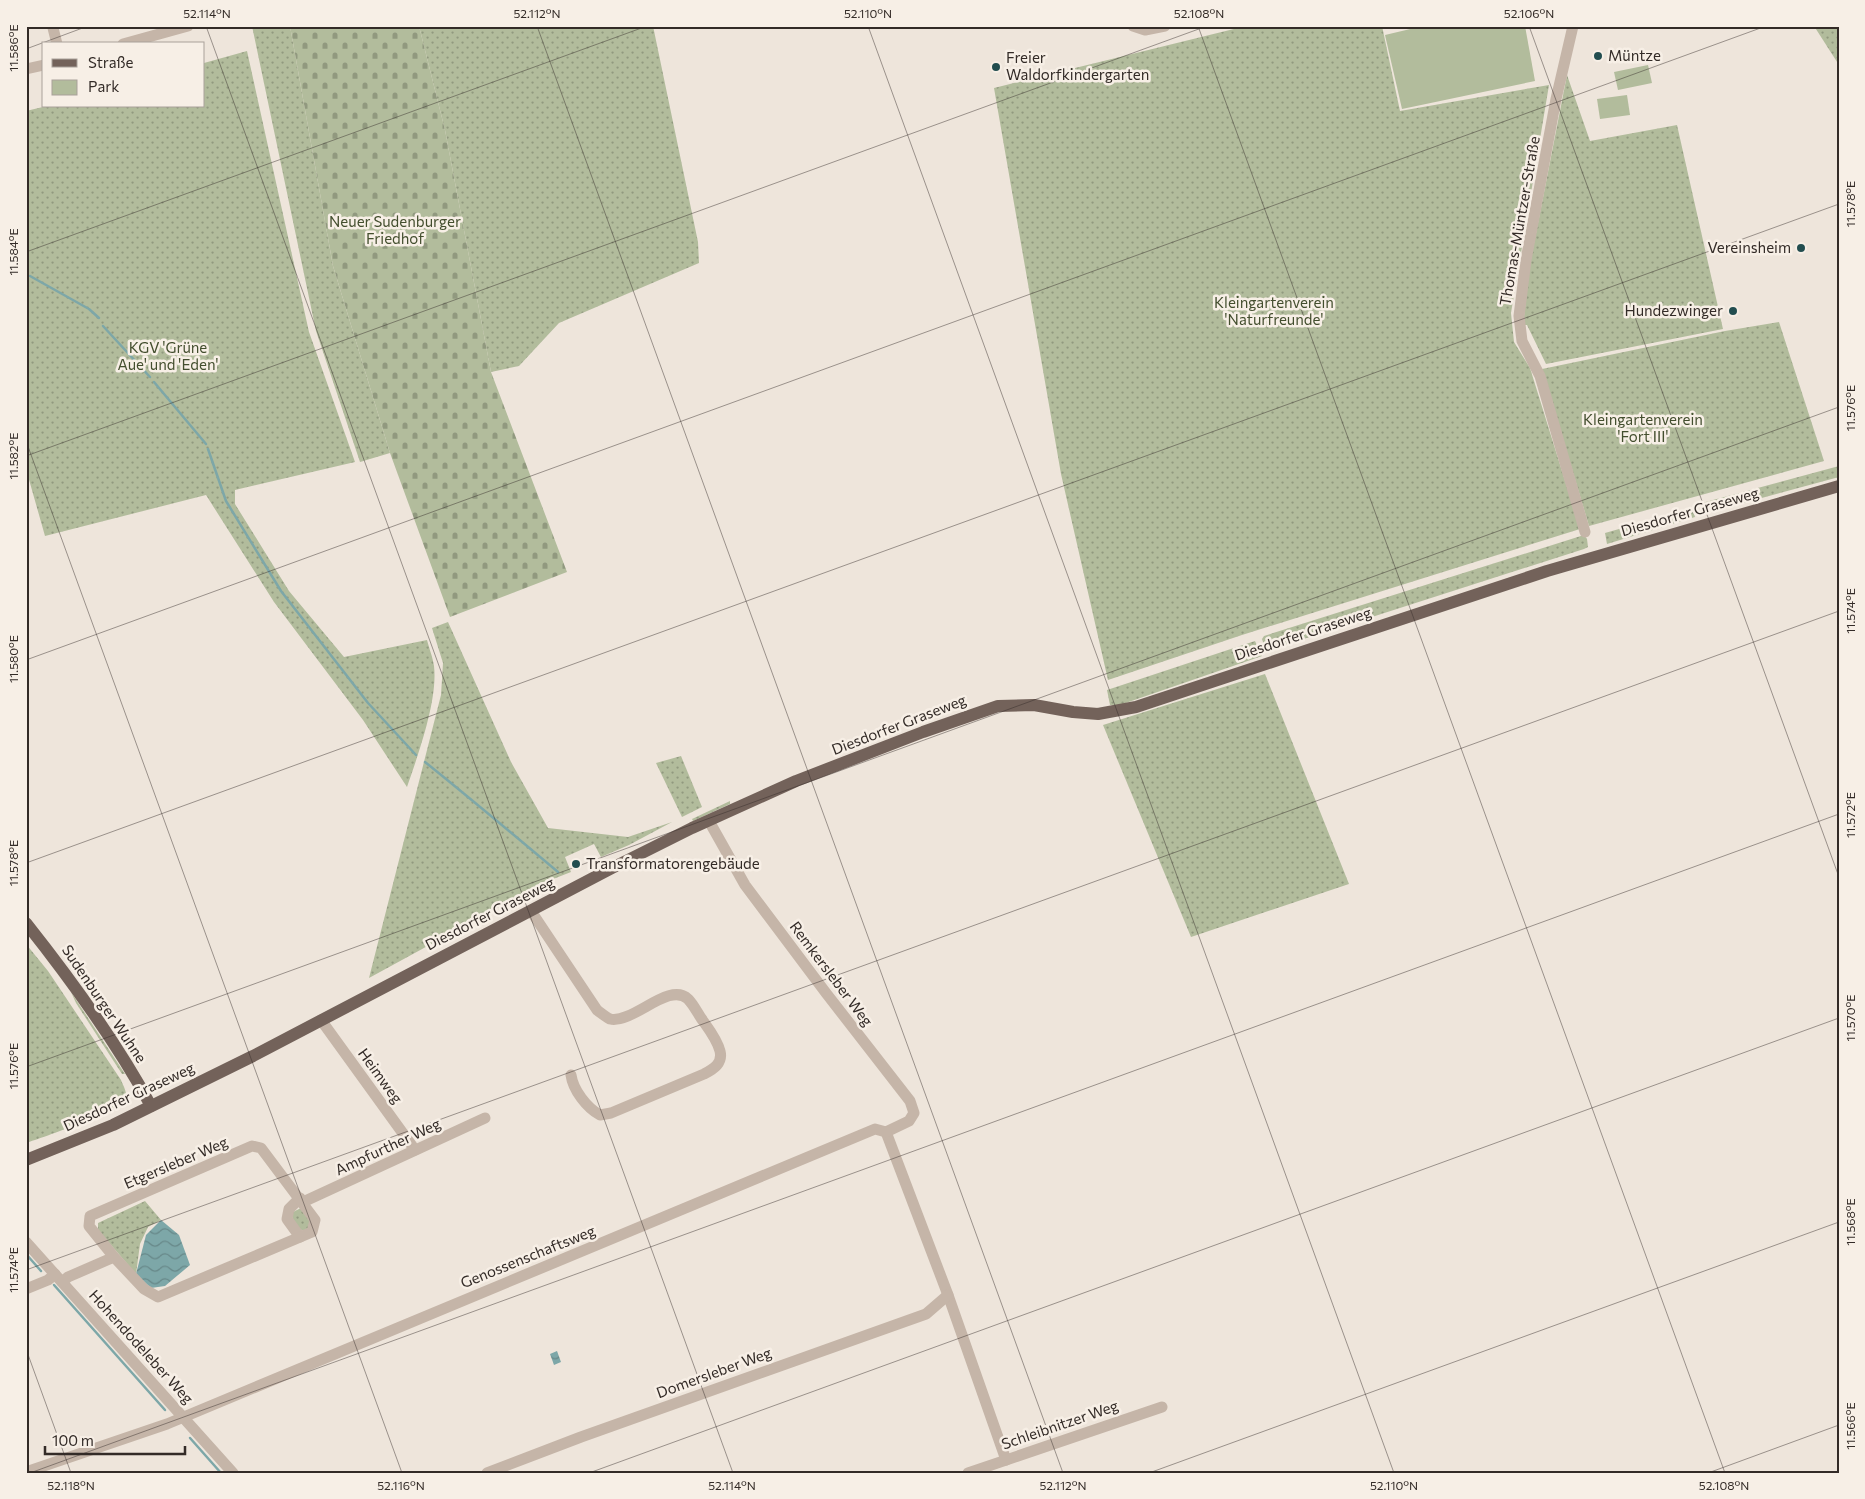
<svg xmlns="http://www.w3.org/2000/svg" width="1865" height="1499" font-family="Commissioner,sans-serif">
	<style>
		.green { fill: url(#green-dots) }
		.cemetery { fill: url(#cemetery-stones) }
		.pitch { fill: #b2bc9c }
		.water { fill: url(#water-waves) }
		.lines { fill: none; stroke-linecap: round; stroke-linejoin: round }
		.stream { stroke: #7da7a8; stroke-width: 2.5 }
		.minor { stroke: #c5b5a8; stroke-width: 11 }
		.major { stroke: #73625a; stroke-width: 12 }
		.ticks { fill: none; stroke: #332b27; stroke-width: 1; stroke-opacity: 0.45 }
		.poi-dot { fill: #224d4f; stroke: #f7efe6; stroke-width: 2 }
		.labels { text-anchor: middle; stroke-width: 5; stroke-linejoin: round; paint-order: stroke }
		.poi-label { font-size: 15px; fill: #332b27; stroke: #f7efe6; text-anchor: start }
		.street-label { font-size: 15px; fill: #332b27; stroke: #f7efe6 }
		.park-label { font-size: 15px; fill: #434e2e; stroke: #f7efe6 }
		.neatline { fill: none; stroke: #332b27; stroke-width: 2 }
		.ticks-label { font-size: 12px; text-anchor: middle; fill: #332b27 }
	</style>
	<defs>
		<pattern id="green-dots" width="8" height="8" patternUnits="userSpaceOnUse" patternTransform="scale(1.25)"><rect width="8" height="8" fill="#b2bc9c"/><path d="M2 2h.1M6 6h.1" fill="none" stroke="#91997f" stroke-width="1.8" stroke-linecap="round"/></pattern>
		<pattern id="cemetery-stones" width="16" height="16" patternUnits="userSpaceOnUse" patternTransform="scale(1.25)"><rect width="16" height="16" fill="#b2bc9c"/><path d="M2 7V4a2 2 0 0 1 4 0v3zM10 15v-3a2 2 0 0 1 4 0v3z" fill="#91997f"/></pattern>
		<pattern id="water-waves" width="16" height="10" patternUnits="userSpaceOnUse" patternTransform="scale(1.25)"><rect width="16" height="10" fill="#7da7a8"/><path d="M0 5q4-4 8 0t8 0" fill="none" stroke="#678889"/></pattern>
	</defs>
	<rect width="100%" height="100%" fill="#eee5db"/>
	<g class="green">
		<polygon points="252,26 290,26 333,266 390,453 360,462 316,331"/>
		<polygon points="419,26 653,26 698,242 699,263 559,323 519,366 491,372 445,130"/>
		<polygon points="1246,26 1382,26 1400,111 1549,85 1511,313 1514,342 1530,368 1580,529 1242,635 1108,680 1061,474 994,88"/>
		<polygon points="1814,26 1839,26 1839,65"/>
		<path d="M247 51 309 332 355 462 235 490V504L289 591 344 657 427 640C429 648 433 658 434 666 438 700 418 755 407 787L363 720 274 602 206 495 45 536 26 469V111L47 106H204V63Z"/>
		<polygon points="1567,75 1590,141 1677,125 1723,329 1546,364 1527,325 1523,325 1530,264"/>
		<polygon points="1779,322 1824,461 1589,526 1542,369 1725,331"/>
		<polygon points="1839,466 1839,477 1703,514 1702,503"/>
		<polygon points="1689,509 1693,510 1695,517 1607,544 1605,533"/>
		<polygon points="1584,535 1587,539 1588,547 1584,549 1266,651 1262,639 1264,636"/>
		<polygon points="448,622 511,762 548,828 628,837 672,822 629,845 601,857 594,844 565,857 571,872 543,883 369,978 441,695 443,663 432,628"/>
		<polygon points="1255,641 1262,656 1117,706 1110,705 1107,690"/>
		<polygon points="1265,674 1349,884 1191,937 1103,725"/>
		<polygon points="681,756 702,807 682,817 656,763"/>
		<polygon points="730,801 730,804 693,821 692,819"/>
		<path d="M26 944 48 971 121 1080C123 1086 128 1092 125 1099 118 1112 44 1137 26 1143Z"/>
		<polygon points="71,992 125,1074 122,1074 76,1003"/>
		<polygon points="145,1201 161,1220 148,1227 140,1244 136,1274 98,1230 98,1223"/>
		<path d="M301 1208 311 1222V1226L304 1231C297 1229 293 1220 291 1213Z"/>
	</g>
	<polygon class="cemetery" points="290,26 419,26 445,130 491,372 567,572 450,617 390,453 333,266"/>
	<g class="pitch">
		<polygon points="1423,26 1525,26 1535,81 1402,109 1385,35"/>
		<polygon points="1648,65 1652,83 1618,90 1614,72"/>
		<polygon points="1627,95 1630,115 1600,119 1597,99"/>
	</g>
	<g class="water">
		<polygon points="161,1220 179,1235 190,1265 165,1286 151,1288 136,1274 146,1235"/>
		<polygon points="557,1351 561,1362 554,1365 550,1354"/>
	</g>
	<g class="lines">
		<g class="stream">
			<polyline points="30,276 89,309 99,318"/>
			<polyline points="103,326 150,377"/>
			<polyline points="154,382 206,444"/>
			<polyline points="208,449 226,501 281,591 368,703 416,755"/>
			<path d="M425 762C470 798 514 835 558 872"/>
			<polyline points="26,1254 41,1271"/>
			<polyline points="54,1285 165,1410"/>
			<polyline points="190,1438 221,1473"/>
		</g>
		<g class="minor">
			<polyline points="1133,26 1145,30 1165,26"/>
			<polyline points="1573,26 1556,99 1526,260 1519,316 1522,341 1540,376 1585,532"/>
			<polyline points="53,28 57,44"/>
			<polyline points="123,44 188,26"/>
			<polyline points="26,69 44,65"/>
			<polyline points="709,821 745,885 826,993 910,1101 914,1113 909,1121 886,1132"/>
			<path d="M531 911 597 1010C601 1013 606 1017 610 1019 633 1024 669 981 688 999 693 1004 697 1012 701 1018 708 1028 717 1039 720 1051 723 1063 714 1069 704 1074L611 1113 600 1115C587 1108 573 1090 571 1075"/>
			<polyline points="321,1020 415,1150"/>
			<polyline points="886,1132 948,1295 1006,1460"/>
			<polyline points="300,1198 289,1209 287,1219 300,1237"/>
			<polyline points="303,1202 485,1118"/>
			<polyline points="26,1242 233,1473"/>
			<polyline points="62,1282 68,1277 114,1257 89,1226 90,1216 252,1146 261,1148 315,1220 312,1232 158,1297 144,1289 114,1257"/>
			<polyline points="26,1289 48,1280 55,1274"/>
			<polyline points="26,1472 167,1424 875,1129 886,1132"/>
			<polyline points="487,1473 581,1437 926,1314 948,1295"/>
			<polyline points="968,1473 1162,1407"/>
		</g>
		<g class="major">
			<path d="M26 923C72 981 116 1041 151 1106"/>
			<polyline points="26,1160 113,1125 253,1056 612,868 692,828 796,781 923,732 998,706 1034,705 1073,712 1098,714 1136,707 1547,571 1839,486"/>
		</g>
	</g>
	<path class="ticks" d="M206 26 733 1473M537 26 1063 1473M868 26 1394 1473M1198 26 1725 1473M1529 26 1839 877M26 49 88 26M26 252 647 26M26 441 402 1473M26 456 1207 26M26 660 1766 26M26 863 1839 204M26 1067 1839 407M26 1270 1839 611M26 1349 71 1473M30 1473 1839 814M589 1473 1839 1018M1149 1473 1839 1222M1708 1473 1839 1425"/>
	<g class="poi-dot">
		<circle cx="1598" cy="56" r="5"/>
		<circle cx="996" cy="67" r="5"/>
		<circle cx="1801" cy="248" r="5"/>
		<circle cx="1733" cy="311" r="5"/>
		<circle cx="576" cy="864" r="5"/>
	</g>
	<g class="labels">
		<g class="poi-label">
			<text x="1608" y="61">Müntze</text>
			<text x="1006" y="63">Freier<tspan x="1006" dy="17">Waldorfkindergarten</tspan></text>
			<text x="1791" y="253" text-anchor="end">Vereinsheim</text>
			<text x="1723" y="316" text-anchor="end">Hundezwinger</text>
			<text x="586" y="869">Transformatorengebäude</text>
		</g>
		<g class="street-label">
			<text transform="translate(1520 221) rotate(-80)" y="5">Thomas-Müntzer-Straße</text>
			<text transform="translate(1690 512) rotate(-16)" y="5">Diesdorfer Graseweg</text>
			<text transform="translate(1303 634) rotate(-18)" y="5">Diesdorfer Graseweg</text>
			<text transform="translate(899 725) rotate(-21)" y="5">Diesdorfer Graseweg</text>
			<text transform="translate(490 914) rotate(-27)" y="5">Diesdorfer Graseweg</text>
			<text transform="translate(831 974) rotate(53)" y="5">Remkersleber Weg</text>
			<text transform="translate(104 1004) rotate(56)" y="5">Sudenburger Wuhne</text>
			<text transform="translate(380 1076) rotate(54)" y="5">Heimweg</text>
			<text transform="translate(129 1097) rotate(-25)" y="5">Diesdorfer Graseweg</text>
			<text transform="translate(388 1147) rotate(-25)" y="5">Ampfurther Weg</text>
			<text transform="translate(176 1163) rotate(-23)" y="5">Etgersleber Weg</text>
			<text transform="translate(528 1257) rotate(-22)" y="5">Genossenschaftsweg</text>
			<text transform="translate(141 1347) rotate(48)" y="5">Hohendodeleber Weg</text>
			<text transform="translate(714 1373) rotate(-20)" y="5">Domersleber Weg</text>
			<text transform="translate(1060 1425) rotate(-19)" y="5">Schleibnitzer Weg</text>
		</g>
		<g class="park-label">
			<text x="395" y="227">Neuer Sudenburger<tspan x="395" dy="17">Friedhof</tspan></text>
			<text x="1274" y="308">Kleingartenverein<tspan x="1274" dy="17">'Naturfreunde'</tspan></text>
			<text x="168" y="353">KGV 'Grüne<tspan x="168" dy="17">Aue' und 'Eden'</tspan></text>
			<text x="1643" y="425">Kleingartenverein<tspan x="1643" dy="17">'Fort III'</tspan></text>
		</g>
	</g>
	<rect width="1865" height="1499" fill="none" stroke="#f7efe6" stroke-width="55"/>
	<rect x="42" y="42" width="162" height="65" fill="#f7efe6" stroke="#a9a19a"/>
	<rect x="52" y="59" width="25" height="8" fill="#73625a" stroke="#a9a19a"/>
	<text x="88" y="68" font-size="15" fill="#332b27">Straße</text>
	<rect x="52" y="80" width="25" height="15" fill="#b2bc9c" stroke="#a9a19a"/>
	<text x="88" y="92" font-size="15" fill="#332b27">Park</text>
	<path d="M45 1446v8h140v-8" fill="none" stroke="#332b27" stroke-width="2.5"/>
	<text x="52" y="1446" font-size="15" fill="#332b27" stroke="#f7efe6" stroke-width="4" paint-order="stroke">100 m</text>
	<rect x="28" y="28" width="1810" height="1444" class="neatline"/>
	<g class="ticks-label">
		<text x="207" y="18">52.114°N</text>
		<text x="537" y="18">52.112°N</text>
		<text x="868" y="18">52.110°N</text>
		<text x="1199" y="18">52.108°N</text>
		<text x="1529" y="18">52.106°N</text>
		<text transform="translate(14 48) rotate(-90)" y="4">11.586°E</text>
		<text transform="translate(1851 204) rotate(-90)" y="4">11.578°E</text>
		<text transform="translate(14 252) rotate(-90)" y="4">11.584°E</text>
		<text transform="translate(1851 408) rotate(-90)" y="4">11.576°E</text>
		<text transform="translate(14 456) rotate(-90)" y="4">11.582°E</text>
		<text transform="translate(1851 611) rotate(-90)" y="4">11.574°E</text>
		<text transform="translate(14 659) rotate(-90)" y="4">11.580°E</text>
		<text transform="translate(1851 815) rotate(-90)" y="4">11.572°E</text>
		<text transform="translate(14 863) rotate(-90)" y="4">11.578°E</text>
		<text transform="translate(1851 1018) rotate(-90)" y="4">11.570°E</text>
		<text transform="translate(14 1066) rotate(-90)" y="4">11.576°E</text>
		<text transform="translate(1851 1222) rotate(-90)" y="4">11.568°E</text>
		<text transform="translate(14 1270) rotate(-90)" y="4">11.574°E</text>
		<text transform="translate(1851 1426) rotate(-90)" y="4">11.566°E</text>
		<text x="71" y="1490">52.118°N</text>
		<text x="401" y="1490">52.116°N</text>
		<text x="732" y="1490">52.114°N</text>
		<text x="1063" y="1490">52.112°N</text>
		<text x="1394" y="1490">52.110°N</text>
		<text x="1724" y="1490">52.108°N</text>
	</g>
</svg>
